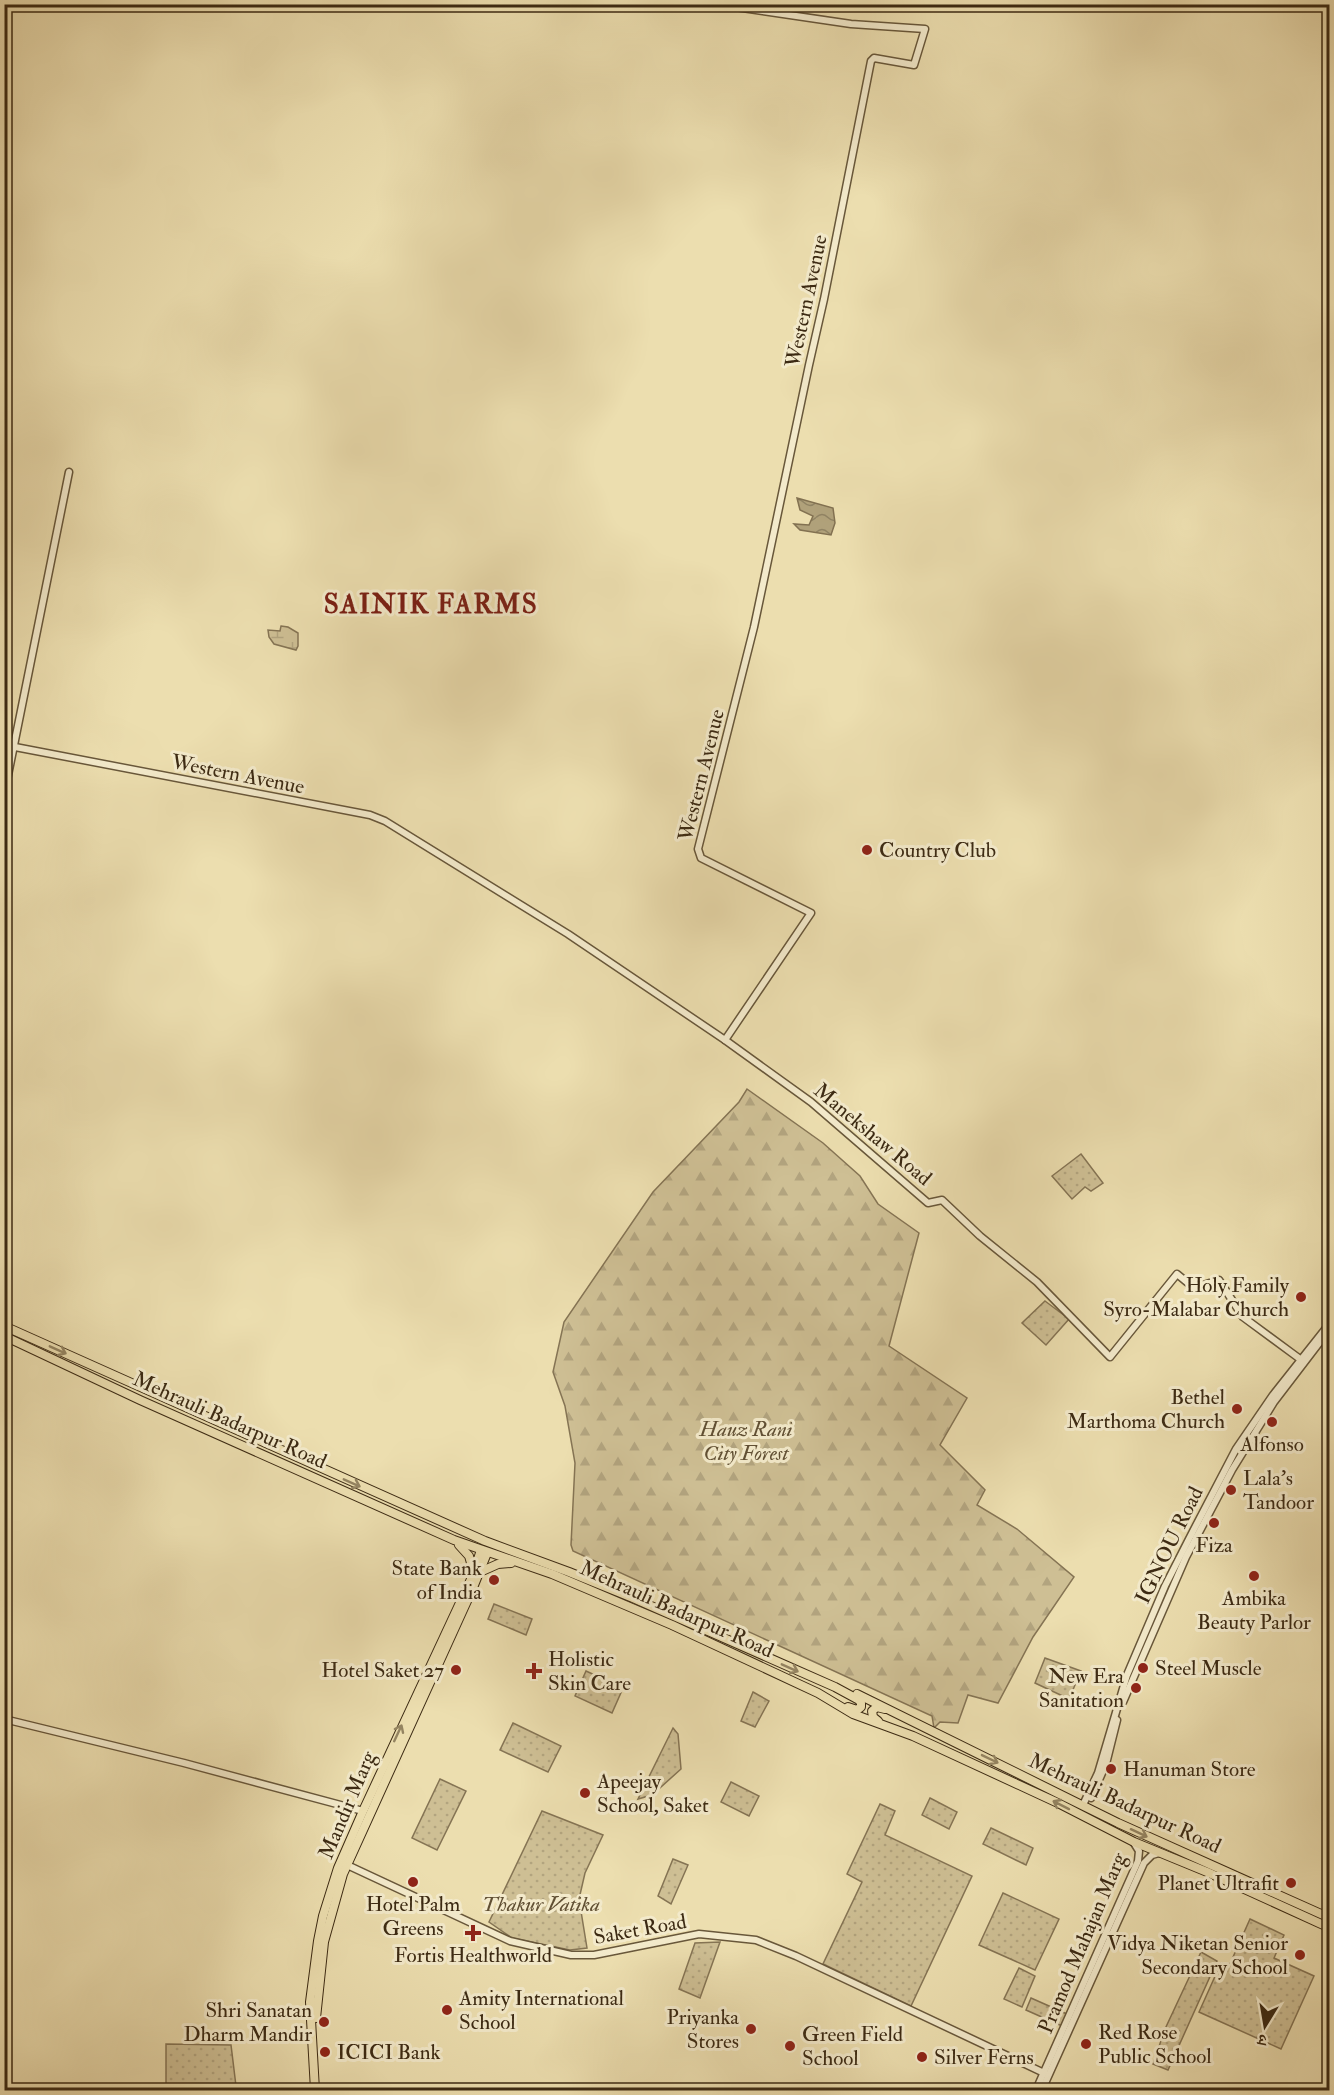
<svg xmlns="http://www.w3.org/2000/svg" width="1334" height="2095" font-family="'IM FELL Double Pica','Noto Serif Devanagari',serif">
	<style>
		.grass { fill: url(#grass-dots); stroke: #857454; stroke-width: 1.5 }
		.forest { fill: url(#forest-firs); stroke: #857454; stroke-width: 1.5 }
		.wetland { fill: url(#wetland-marsh); stroke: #857454; stroke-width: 1.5 }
		.water { fill: url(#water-waves); stroke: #827151; stroke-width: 1.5 }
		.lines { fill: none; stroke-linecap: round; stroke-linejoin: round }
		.minor-casing { stroke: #68573a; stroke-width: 9 }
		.major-casing { stroke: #3c2a13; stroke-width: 10 }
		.minor { stroke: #f3eacb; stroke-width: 6 }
		.major { stroke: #ecdeaf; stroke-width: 8 }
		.oneway { stroke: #948461 }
		.poi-dot { fill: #8f2418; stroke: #f3eacb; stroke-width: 2 }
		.labels { text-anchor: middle; stroke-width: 6; stroke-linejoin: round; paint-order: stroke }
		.street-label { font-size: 21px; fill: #3c2a13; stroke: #f3eacb }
		.poi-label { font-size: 21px; fill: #3c2a13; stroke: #f3eacb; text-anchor: start }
		.park-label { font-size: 21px; font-style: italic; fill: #604f33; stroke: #f3eacb }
		.district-label { font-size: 27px; font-weight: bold; letter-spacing: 1.5px; fill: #7a1f14; stroke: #f3eacb }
	</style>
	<defs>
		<pattern id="grass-dots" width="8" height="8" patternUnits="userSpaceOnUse" patternTransform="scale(1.5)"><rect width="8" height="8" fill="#cebf94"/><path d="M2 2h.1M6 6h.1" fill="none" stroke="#b2a47f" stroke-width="1.8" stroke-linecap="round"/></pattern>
		<pattern id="forest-firs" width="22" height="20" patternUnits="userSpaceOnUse" patternTransform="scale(1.5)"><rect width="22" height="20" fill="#cebf94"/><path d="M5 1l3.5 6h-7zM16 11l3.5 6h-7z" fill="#b2a47f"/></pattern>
		<pattern id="wetland-marsh" width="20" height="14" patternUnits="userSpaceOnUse" patternTransform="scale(1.5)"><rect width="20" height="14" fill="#cebf94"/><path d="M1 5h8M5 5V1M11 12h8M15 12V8" fill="none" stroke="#b2a47f"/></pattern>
		<pattern id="water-waves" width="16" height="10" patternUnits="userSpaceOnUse" patternTransform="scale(1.5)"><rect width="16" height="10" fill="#b0a17a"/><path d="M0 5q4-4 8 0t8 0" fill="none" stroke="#908363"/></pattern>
	</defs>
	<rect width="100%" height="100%" fill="#ecdeaf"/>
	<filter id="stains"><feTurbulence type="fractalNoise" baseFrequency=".00333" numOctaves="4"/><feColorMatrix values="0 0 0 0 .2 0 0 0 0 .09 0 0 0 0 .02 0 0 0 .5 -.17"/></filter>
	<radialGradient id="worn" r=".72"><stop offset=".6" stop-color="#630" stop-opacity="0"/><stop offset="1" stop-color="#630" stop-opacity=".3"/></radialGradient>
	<g class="grass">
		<polygon points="1081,1154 1103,1183 1091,1191 1085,1187 1072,1199 1052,1176"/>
		<polygon points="1045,1301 1069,1319 1046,1345 1022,1323"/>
		<polygon points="494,1604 532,1619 526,1635 488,1619"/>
		<polygon points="1045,1658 1081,1671 1069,1699 1035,1683"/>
		<polygon points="586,1671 623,1688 612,1713 575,1696"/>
		<polygon points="753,1692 769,1701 755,1727 741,1721"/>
		<polygon points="513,1723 561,1746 548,1772 500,1750"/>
		<polygon points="673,1728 678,1734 681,1769 652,1795 638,1799"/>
		<polygon points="440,1779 466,1791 437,1850 412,1838"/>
		<polygon points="731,1782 759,1796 749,1816 721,1802"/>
		<polygon points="930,1798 957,1812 949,1829 922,1815"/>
		<polygon points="880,1804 895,1811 885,1835 972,1876 911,2006 823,1964 862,1882 847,1874"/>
		<polygon points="542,1811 603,1835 585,1873 579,1899 587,1948 570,1950 512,1938 489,1922"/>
		<polygon points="991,1828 1033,1848 1026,1865 983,1844"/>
		<polygon points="673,1859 688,1865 671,1904 658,1896"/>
		<polygon points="1003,1893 1059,1919 1035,1970 979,1945"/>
		<polygon points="1250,1919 1284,1935 1274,1958 1314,1976 1281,2049 1199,2012 1221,1963 1229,1966"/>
		<polygon points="720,1942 700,1998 679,1989 695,1943"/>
		<polygon points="1201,1952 1217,1961 1168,2070 1153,2064 1165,2029"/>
		<polygon points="1019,1968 1035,1976 1022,2007 1004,1999"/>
		<polygon points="1031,1998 1067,2014 1062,2026 1026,2010"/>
		<polygon points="166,2044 231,2045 236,2086 166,2090"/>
	</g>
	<polygon class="forest" points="747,1089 823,1143 860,1176 878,1204 919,1233 889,1346 967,1398 940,1445 985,1490 977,1505 1017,1529 1074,1577 1033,1637 998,1703 968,1695 958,1723 940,1722 934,1728 932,1716 573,1551 571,1545 575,1463 565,1406 553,1372 564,1322 653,1192 739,1102"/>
	<polygon class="wetland" points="281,626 288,627 298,633 298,646 296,650 274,644 269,637 268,630 280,631"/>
	<polygon class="water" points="797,498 833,508 835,523 831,535 800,530 794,524 809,525 813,516 800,510"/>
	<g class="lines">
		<g class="minor-casing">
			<g id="minor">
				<polyline points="715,4 851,24 925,29 914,65 874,58 871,61 824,299 809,365 754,627 698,849 701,858 811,913 725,1040"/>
				<polyline points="15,747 370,815 385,821 568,934 725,1040 811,1102 928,1203 942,1200 980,1236 1037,1282 1110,1357 1177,1274 1194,1288 1219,1280 1243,1317 1300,1359"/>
				<polyline points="4,795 69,472"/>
				<polyline points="1123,1702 1186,1557 1232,1470 1274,1402 1326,1334"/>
				<polyline points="4,1719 184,1763 363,1811"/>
				<polyline points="1091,1798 1106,1764 1117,1720"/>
				<polyline points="1083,1805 1098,1773 1127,1675 1165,1586 1189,1539 1236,1449 1273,1395 1330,1323"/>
				<polyline points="345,1864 510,1941 571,1955 594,1955 699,1934 756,1940 796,1956 1044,2073"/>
				<polyline points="1036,2090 1138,1861 1139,1851 1134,1843"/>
				<polyline points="1042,2090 1144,1863 1152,1855 1159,1853"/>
			</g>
		</g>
		<g class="major-casing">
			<g id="major">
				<polyline points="4,1326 485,1541 569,1572 633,1598 835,1687 859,1700 861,1703 861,1707 857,1710 848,1707"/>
				<polyline points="4,1336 140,1400 454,1540 552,1574 672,1625 818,1693 853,1714 913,1736 1058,1803 1134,1842 1207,1872 1330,1928"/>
				<polyline points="459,1545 469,1556 473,1570"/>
				<polyline points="480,1572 498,1564 511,1563"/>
				<polyline points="857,1694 1118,1823 1330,1918"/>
				<polyline points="878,1721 873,1717 872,1711 877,1707 885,1709"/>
				<polyline points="316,2018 324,1942 343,1874 472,1590 487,1553"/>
				<polyline points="315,2090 310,2002 318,1941 323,1916 338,1868 363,1811 472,1577 481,1550"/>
			</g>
		</g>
		<use href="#minor" class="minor"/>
		<use href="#major" class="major"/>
	</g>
	<defs><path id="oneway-shaft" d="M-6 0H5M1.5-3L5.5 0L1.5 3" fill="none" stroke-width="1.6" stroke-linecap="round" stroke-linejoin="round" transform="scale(1.5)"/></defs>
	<g class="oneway">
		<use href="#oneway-shaft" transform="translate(58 1350) rotate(24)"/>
		<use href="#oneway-shaft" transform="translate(352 1483) rotate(24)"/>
		<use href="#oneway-shaft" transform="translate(790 1668) rotate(24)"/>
		<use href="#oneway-shaft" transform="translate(398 1733) rotate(-65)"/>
		<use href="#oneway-shaft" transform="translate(990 1759) rotate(26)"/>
		<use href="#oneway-shaft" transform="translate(1061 1805) rotate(-153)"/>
		<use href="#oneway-shaft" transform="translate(1139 1833) rotate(25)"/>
	</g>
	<g class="poi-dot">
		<circle cx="867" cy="850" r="6"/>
		<circle cx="1301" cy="1297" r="6"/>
		<circle cx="1237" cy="1409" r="6"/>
		<circle cx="1272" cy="1422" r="6"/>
		<circle cx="1231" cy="1490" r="6"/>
		<circle cx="1214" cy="1523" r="6"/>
		<circle cx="1254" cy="1576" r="6"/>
		<circle cx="494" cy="1580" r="6"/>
		<circle cx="1143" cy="1668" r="6"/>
		<circle cx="456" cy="1670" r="6"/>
		<path d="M531 1662h6v6h6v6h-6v6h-6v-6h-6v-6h6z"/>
		<circle cx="1136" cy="1688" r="6"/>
		<circle cx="1111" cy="1769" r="6"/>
		<circle cx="585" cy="1793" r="6"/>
		<circle cx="413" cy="1882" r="6"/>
		<circle cx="1291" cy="1883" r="6"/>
		<path d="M470 1924h6v6h6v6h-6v6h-6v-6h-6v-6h6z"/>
		<circle cx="1300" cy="1955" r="6"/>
		<circle cx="447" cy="2010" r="6"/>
		<circle cx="324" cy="2022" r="6"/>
		<circle cx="751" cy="2029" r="6"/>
		<circle cx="1086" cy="2044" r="6"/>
		<circle cx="790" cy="2046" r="6"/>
		<circle cx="325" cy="2052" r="6"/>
		<circle cx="922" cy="2057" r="6"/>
	</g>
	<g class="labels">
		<g class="street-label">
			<text transform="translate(806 301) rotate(-78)" y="7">Western Avenue</text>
			<text transform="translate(238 774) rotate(11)" y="7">Western Avenue</text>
			<text transform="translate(701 775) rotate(-76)" y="7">Western Avenue</text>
			<text transform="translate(873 1134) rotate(40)" y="7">Manekshaw Road</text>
			<text transform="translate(230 1420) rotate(24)" y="7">Mehrauli Badarpur Road</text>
			<text transform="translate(1169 1545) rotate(-64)" y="7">IGNOU Road</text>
			<text transform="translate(677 1609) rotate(24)" y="7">Mehrauli Badarpur Road</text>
			<text transform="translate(1125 1803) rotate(25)" y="7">Mehrauli Badarpur Road</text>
			<text transform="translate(347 1805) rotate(-67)" y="7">Mandir Marg</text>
			<text transform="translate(640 1929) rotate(-10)" y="7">Saket Road</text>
			<text transform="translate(1082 1943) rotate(-67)" y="7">Pramod Mahajan Marg</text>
		</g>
		<g class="poi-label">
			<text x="879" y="857">Country Club</text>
			<text x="1289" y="1292" text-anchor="end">Holy Family<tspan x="1289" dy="24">Syro-Malabar Church</tspan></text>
			<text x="1225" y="1404" text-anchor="end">Bethel<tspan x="1225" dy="24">Marthoma Church</tspan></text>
			<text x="1272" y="1451" text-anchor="middle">Alfonso</text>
			<text x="1243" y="1485">Lala's<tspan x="1243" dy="24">Tandoor</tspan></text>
			<text x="1214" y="1552" text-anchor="middle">Fiza</text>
			<text x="482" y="1575" text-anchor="end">State Bank<tspan x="482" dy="24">of India</tspan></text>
			<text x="1254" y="1605" text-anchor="middle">Ambika<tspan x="1254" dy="24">Beauty Parlor</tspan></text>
			<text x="548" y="1666">Holistic<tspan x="548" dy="24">Skin Care</tspan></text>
			<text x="1155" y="1675">Steel Muscle</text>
			<text x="444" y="1677" text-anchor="end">Hotel Saket 27</text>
			<text x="1124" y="1683" text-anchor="end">New Era<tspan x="1124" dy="24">Sanitation</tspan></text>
			<text x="1123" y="1776">Hanuman Store</text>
			<text x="597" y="1788">Apeejay<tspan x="597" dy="24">School, Saket</tspan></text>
			<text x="1279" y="1890" text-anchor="end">Planet Ultrafit</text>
			<text x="413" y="1911" text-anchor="middle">Hotel Palm<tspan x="413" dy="24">Greens</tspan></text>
			<text x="1288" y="1950" text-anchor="end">Vidya Niketan Senior<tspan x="1288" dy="24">Secondary School</tspan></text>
			<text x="473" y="1962" text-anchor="middle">Fortis Healthworld</text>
			<text x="459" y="2005">Amity International<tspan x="459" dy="24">School</tspan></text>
			<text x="312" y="2017" text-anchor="end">Shri Sanatan<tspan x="312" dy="24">Dharm Mandir</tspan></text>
			<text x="739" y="2024" text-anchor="end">Priyanka<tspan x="739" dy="24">Stores</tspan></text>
			<text x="1098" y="2039">Red Rose<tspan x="1098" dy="24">Public School</tspan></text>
			<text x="802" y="2041">Green Field<tspan x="802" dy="24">School</tspan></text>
			<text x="337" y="2059">ICICI Bank</text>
			<text x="934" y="2064">Silver Ferns</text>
		</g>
		<g class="park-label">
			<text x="746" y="1436">Hauz Rani<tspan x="746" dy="24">City Forest</tspan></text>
			<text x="541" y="1911">Thakur Vatika</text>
		</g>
		<g class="district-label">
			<text x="431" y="613">SAINIK FARMS</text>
		</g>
	</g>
	<rect width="1334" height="2095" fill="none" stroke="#ecdeaf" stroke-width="24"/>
	<rect x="6" y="6" width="1322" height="2083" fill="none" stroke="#3c2a13" stroke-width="3"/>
	<rect x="12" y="12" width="1310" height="2071" fill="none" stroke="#3c2a13" stroke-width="1.5"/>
	<g transform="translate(1265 2026) rotate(191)" stroke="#f3eacb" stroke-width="4.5" paint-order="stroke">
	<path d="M0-4.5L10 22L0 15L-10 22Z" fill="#3c2a13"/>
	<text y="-9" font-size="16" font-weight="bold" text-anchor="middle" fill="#3c2a13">उ</text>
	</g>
	<rect width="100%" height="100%" filter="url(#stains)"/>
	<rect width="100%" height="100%" fill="url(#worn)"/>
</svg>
